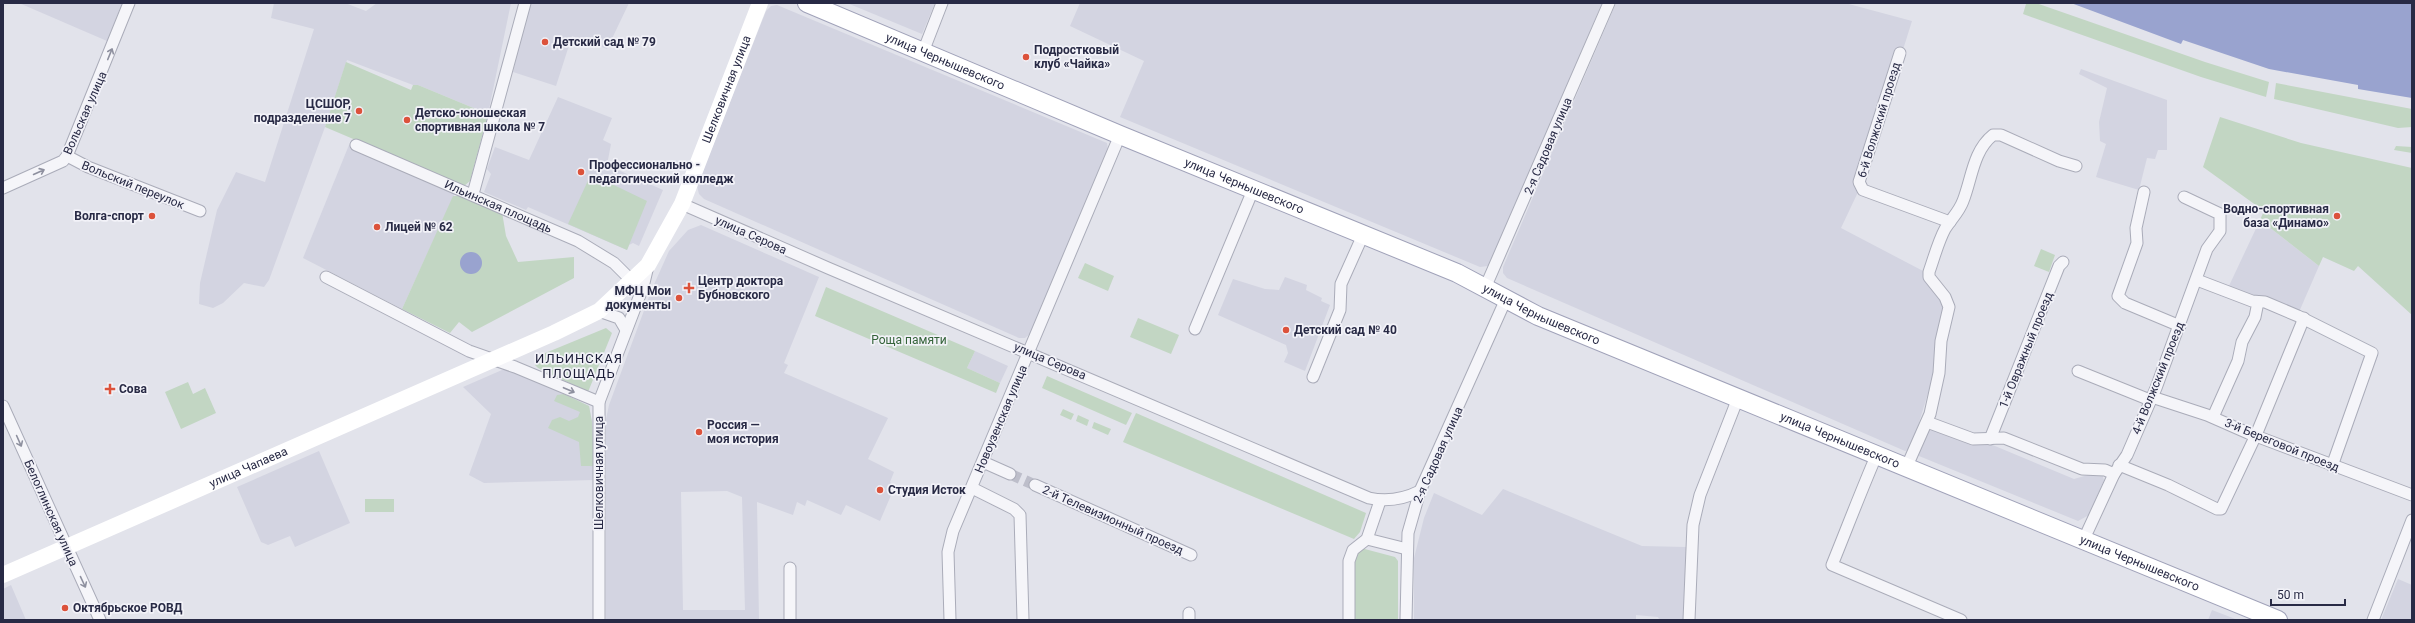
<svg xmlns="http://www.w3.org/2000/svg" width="2415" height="623" font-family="Roboto,sans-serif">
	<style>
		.built { fill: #d3d4e1; fill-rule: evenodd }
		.green { fill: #c2d6c3 }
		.water { fill: #99a3cf }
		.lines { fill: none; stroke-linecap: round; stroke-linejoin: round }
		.street-tunnel { stroke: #bdbeca; stroke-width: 11; stroke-dasharray: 11 5.5; stroke-linecap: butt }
		.street-casing { stroke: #aaacb9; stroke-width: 13 }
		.primary-casing { stroke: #a0a2b9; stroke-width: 20 }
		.street { stroke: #f5f5f9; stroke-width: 11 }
		.secondary { stroke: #fff; stroke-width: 16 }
		.primary { stroke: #fff; stroke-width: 18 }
		.oneway { stroke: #8e909f }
		.poi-dot { fill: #dc523b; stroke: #f2f2f8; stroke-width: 1.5 }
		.labels { text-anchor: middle; stroke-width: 3.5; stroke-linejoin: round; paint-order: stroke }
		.poi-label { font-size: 12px; font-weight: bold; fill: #282a45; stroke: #f2f2f8; text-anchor: start }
		.street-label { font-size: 12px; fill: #282a45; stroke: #f2f2f8 }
		.park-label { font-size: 12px; fill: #346339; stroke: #f2f2f8 }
		.neighbourhood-label { font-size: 13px; letter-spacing: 1px; fill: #1a1b36; stroke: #f2f2f8 }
	</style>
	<rect width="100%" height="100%" fill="#e2e3eb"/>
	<g class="built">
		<polygon points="19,3 122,3 107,41"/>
		<polygon points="274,3 345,3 366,11 377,3 511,3 488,114 418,85 413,85 347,60 325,127 269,280 264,287 244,283 223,303 213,308 199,304 200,283 217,210 236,172 265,182 314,29 271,18"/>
		<polygon points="529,3 629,3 607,49 572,36 556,86 513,72"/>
		<polygon points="847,3 935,3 922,34"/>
		<polygon points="1080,3 1602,3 1493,261 1488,266 1480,267 1120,117 1144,61 1070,26"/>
		<polygon points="1616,3 1845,3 1912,21 1859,190 1841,228 1925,272 1946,306 1939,357 1914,439 1908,450 1905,451 1507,278 1503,273 1503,267"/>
		<polygon points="777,5 1107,143 1108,150 1030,334 1025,338 1019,338 704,199 699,194 697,186 766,11 771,6"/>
		<polygon points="2081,69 2167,100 2167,150 2158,150 2155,159 2147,158 2139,190 2096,177 2106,144 2100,141 2099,122 2107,88 2079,74"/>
		<polygon points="558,97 612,118 603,140 611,144 607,165 663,190 639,246 633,243 629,245 627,250 528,207 526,210 484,192 491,174 487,169 495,147 529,160"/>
		<polygon points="349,145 456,191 402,309 303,258"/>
		<polygon points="2260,220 2319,266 2299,312 2228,288"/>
		<path d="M701 225 819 277 784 363 788 365 784 373 888 418 868 459 894 472 890 482 895 486 880 521 846 505 841 515 807 500 805 506 797 502 793 515 757 502 759 620H606V419L609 405 652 289 669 251 688 230ZM727 491 742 497 745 610H683L681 492Z"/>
		<polygon points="1285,277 1307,285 1306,290 1322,298 1321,301 1330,305 1305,371 1284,362 1288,353 1286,345 1218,315 1233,279 1265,289 1279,290"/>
		<polygon points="975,351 1008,366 1000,383 967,368"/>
		<polygon points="502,370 512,370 589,406 592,422 594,480 484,483 469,475 491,414 463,387"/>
		<polygon points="1929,427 1983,441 2074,479 2095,473 2102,474 2104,480 2089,515 2078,521 1919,456 1918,453"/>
		<polygon points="319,451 350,523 295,547 290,536 268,545 261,542 237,487"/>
		<polygon points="1503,489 1642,546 1686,547 1684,620 1659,619 1658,617 1636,615 1636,620 1414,620 1414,558 1424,518 1434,493 1482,515"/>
		<polygon points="2398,579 2412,585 2412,620 2381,620"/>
		<polygon points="11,585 26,620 3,620 3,589"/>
		<polygon points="2212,610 2238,620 2208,620"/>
	</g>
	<g class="green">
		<polygon points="2023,3 2036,3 2205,62 2269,82 2266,97 2201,77 2023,14 2026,4"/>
		<polygon points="346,62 411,90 413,85 418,85 488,114 470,181 464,186 325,127"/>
		<polygon points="2276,83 2412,109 2412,127 2398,128 2274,99"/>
		<polygon points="2220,117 2301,143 2412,168 2412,315 2358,266 2354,271 2323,257 2319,266 2260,220 2264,211 2203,167"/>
		<polygon points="2396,146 2412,147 2412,153 2394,150"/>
		<polygon points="591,174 647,201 627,250 568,224"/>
		<polygon points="453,196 467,196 502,212 506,236 518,262 574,257 574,278 472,332 459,322 450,333 402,309"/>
		<polygon points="2041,249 2055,255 2049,272 2034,266"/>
		<polygon points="1085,263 1114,276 1108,291 1078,278"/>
		<polygon points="826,287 975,351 967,368 1000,383 996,393 815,316"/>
		<polygon points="1138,318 1179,335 1171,354 1130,337"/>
		<polygon points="606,328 612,333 588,392 538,368 535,365 538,356"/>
		<polygon points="1047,376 1132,413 1126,425 1042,388"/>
		<polygon points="188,382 193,394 205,388 216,413 181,429 165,392"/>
		<polygon points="564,394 589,406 592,422 594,466 581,466 579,442 548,428 552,420 560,417 569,421 578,417 580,412 554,401 557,395"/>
		<polygon points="1063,409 1074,414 1071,420 1060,415"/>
		<polygon points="1136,413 1366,513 1360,532 1354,539 1123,442"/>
		<polygon points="1078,415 1089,420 1087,426 1076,421"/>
		<polygon points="1094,422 1111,429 1108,435 1092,428"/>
		<rect x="365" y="499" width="29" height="13"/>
		<polygon points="1361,548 1395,557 1398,561 1398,620 1354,620 1354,561"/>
	</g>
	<g class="water">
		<polygon points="2071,3 2412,3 2412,98 2358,89 2358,85 2269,69 2183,40 2181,44"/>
		<circle cx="471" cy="263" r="11"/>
	</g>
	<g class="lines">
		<polyline class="street-tunnel" points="1010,474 1035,485"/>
		<g class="street-casing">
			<g id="street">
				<polyline points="923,52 942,3"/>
				<polyline points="1900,53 1859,182 1863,190 1950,222"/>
				<path id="s1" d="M356 145 578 241 614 263 632 281"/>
				<polyline points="67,156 88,167 200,211"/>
				<polyline points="3,188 63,161 67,156 129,3"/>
				<polyline points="2144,192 2136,228 2137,243 2118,296 2125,303 2180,326"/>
				<polyline points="473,194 525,3"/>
				<path d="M682 204 828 268 1369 498C1387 502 1404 499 1420 491"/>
				<polyline points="326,277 469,351 515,367 599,402"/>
				<polyline points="2197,280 2252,301 2265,302 2298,316 2372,353 2332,466"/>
				<polyline points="1485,288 1609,3"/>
				<polyline points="599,311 619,318 626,330"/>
				<polyline points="1195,329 1253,190"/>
				<polyline points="2078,371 2150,400"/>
				<polyline points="1313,377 1340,310 1341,284 1363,235"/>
				<polyline points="2152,397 2207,415 2248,433 2412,495"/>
				<polyline points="3,406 100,620"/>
				<polyline points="2213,417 2238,361 2242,342 2255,317 2258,302"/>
				<polyline points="1927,422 1973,439 2004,438 2082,469 2105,470 2114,474"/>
				<polyline points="1990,439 2059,266 2063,262"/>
				<path d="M1877 454C1861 491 1847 528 1832 565L1961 620"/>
				<polyline points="983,462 1010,474"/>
				<polyline points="2119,465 2168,485 2217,509 2221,509 2256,435 2304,318"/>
				<path d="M1907 466 1930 414 1939 373 1941 341 1949 307 1945 297 1929 277V272C1934 258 1938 242 1945 229 1951 219 1959 212 1963 201 1972 178 1973 151 1993 135H2001L2059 161 2076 166"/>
				<polyline points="1035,485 1191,555"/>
				<polyline points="972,488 1014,509 1020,515 1023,620"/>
				<polyline points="1367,539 1407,549"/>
				<polyline points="2084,539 2114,474 2127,455 2156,388 2207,249 2220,231 2220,214 2184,197"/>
				<polyline points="790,568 790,620"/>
				<polyline points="1189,613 1189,620"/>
				<polyline points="599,620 599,402 643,287 648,266"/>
				<polyline points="950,620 948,552 953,531 1120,135"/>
				<polyline points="1349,620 1349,561 1353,550 1367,539 1380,501"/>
				<polyline points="1406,620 1408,533 1420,491 1506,299"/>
				<polyline points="1689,620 1693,525 1700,495 1738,398"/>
				<polyline points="2373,620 2412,520"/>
			</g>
		</g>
		<g class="primary-casing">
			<g id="primary">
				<path id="s3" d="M807 3 1120 135 1457 273 1538 316 2278 620"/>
			</g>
		</g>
		<use href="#street" class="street"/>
		<path class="secondary" id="s2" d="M3 575 554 333 599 311 648 265 682 204 760 3"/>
		<use href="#primary" class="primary"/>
	</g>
	<defs><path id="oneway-shaft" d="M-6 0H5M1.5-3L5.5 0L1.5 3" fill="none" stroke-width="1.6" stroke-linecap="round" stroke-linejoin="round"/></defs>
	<g class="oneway">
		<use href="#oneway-shaft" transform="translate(110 54) rotate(-68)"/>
		<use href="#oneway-shaft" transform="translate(39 172) rotate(-24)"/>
		<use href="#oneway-shaft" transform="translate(569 390) rotate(23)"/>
		<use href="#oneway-shaft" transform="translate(19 441) rotate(66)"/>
		<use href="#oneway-shaft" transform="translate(83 582) rotate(65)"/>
	</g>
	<g class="poi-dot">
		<circle cx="545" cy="42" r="4"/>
		<circle cx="1026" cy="57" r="4"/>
		<circle cx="359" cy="111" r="4"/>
		<circle cx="407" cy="120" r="4"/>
		<circle cx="581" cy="172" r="4"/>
		<circle cx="152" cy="216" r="4"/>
		<circle cx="2337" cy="216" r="4"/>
		<circle cx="377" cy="227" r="4"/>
		<path d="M687 282h4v4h4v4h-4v4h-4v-4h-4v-4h4z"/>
		<circle cx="679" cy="298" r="4"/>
		<circle cx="1286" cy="330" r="4"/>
		<path d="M108 383h4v4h4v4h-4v4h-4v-4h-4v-4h4z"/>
		<circle cx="699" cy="432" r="4"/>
		<circle cx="880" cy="490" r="4"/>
		<circle cx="65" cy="608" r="4"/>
	</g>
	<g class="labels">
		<g class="poi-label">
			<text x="553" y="46">Детский сад № 79</text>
			<text x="1034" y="54">Подростковый<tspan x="1034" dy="14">клуб «Чайка»</tspan></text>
			<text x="351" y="108" text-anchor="end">ЦСШОР,<tspan x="351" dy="14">подразделение 7</tspan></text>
			<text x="415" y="117">Детско-юношеская<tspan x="415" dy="14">спортивная школа № 7</tspan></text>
			<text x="589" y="169">Профессионально -<tspan x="589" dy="14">педагогический колледж</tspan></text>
			<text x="2329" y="213" text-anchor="end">Водно-спортивная<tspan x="2329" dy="14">база «Динамо»</tspan></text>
			<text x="144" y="220" text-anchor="end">Волга-спорт</text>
			<text x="385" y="231">Лицей № 62</text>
			<text x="698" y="285">Центр доктора<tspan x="698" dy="14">Бубновского</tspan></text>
			<text x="671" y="295" text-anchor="end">МФЦ Мои<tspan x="671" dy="14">документы</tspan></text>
			<text x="1294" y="334">Детский сад № 40</text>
			<text x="119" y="393">Сова</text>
			<text x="707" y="429">Россия —<tspan x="707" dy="14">моя история</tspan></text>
			<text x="888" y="494">Студия Исток</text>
			<text x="73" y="612">Октябрьское РОВД</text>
		</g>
		<g class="street-label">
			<text dy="4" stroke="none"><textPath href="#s3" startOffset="150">улица Чернышевского</textPath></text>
			<text dy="4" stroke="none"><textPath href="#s2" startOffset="912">Шелковичная улица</textPath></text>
			<text transform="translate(85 113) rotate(-66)" y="4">Вольская улица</text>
			<text transform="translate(1879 120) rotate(-73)" y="4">6-й Волжский проезд</text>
			<text transform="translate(1548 146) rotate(-67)" y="4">2-я Садовая улица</text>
			<text transform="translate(133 185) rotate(22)" y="4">Вольский переулок</text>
			<text dy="4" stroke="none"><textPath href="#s3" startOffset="474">улица Чернышевского</textPath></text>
			<text dy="4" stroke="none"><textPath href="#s1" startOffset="155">Ильинская площадь</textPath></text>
			<text transform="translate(751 235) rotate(24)" y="4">улица Серова</text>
			<text dy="4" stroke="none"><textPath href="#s3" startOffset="798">улица Чернышевского</textPath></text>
			<text transform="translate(2026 350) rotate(-68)" y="4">1-й Овражный проезд</text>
			<text transform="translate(1050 361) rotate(23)" y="4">улица Серова</text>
			<text transform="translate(2158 378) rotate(-68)" y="4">4-й Волжский проезд</text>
			<text transform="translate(1001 419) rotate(-67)" y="4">Новоузенская улица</text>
			<text dy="4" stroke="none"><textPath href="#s3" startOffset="1122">улица Чернышевского</textPath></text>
			<text transform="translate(2282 445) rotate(22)" y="4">3-й Береговой проезд</text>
			<text transform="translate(1438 455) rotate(-66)" y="4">2-я Садовая улица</text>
			<text dy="4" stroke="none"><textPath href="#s2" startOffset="268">улица Чапаева</textPath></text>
			<text transform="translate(599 473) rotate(-90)" y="4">Шелковичная улица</text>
			<text transform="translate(51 513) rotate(66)" y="4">Белоглинская улица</text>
			<text transform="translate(1113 520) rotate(24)" y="4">2-й Телевизионный проезд</text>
			<text dy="4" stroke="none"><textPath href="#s3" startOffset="1446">улица Чернышевского</textPath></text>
		</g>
		<g class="park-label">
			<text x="909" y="344">Роща памяти</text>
		</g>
		<g class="neighbourhood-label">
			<text x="579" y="363">ИЛЬИНСКАЯ<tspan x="579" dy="15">ПЛОЩАДЬ</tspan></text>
		</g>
	</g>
	<rect width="2415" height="623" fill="none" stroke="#282a45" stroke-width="8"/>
	<path d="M2271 599v6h74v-6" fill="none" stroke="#282a45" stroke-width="2"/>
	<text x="2277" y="599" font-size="12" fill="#282a45" stroke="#f2f2f8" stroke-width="3" paint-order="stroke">50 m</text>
</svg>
